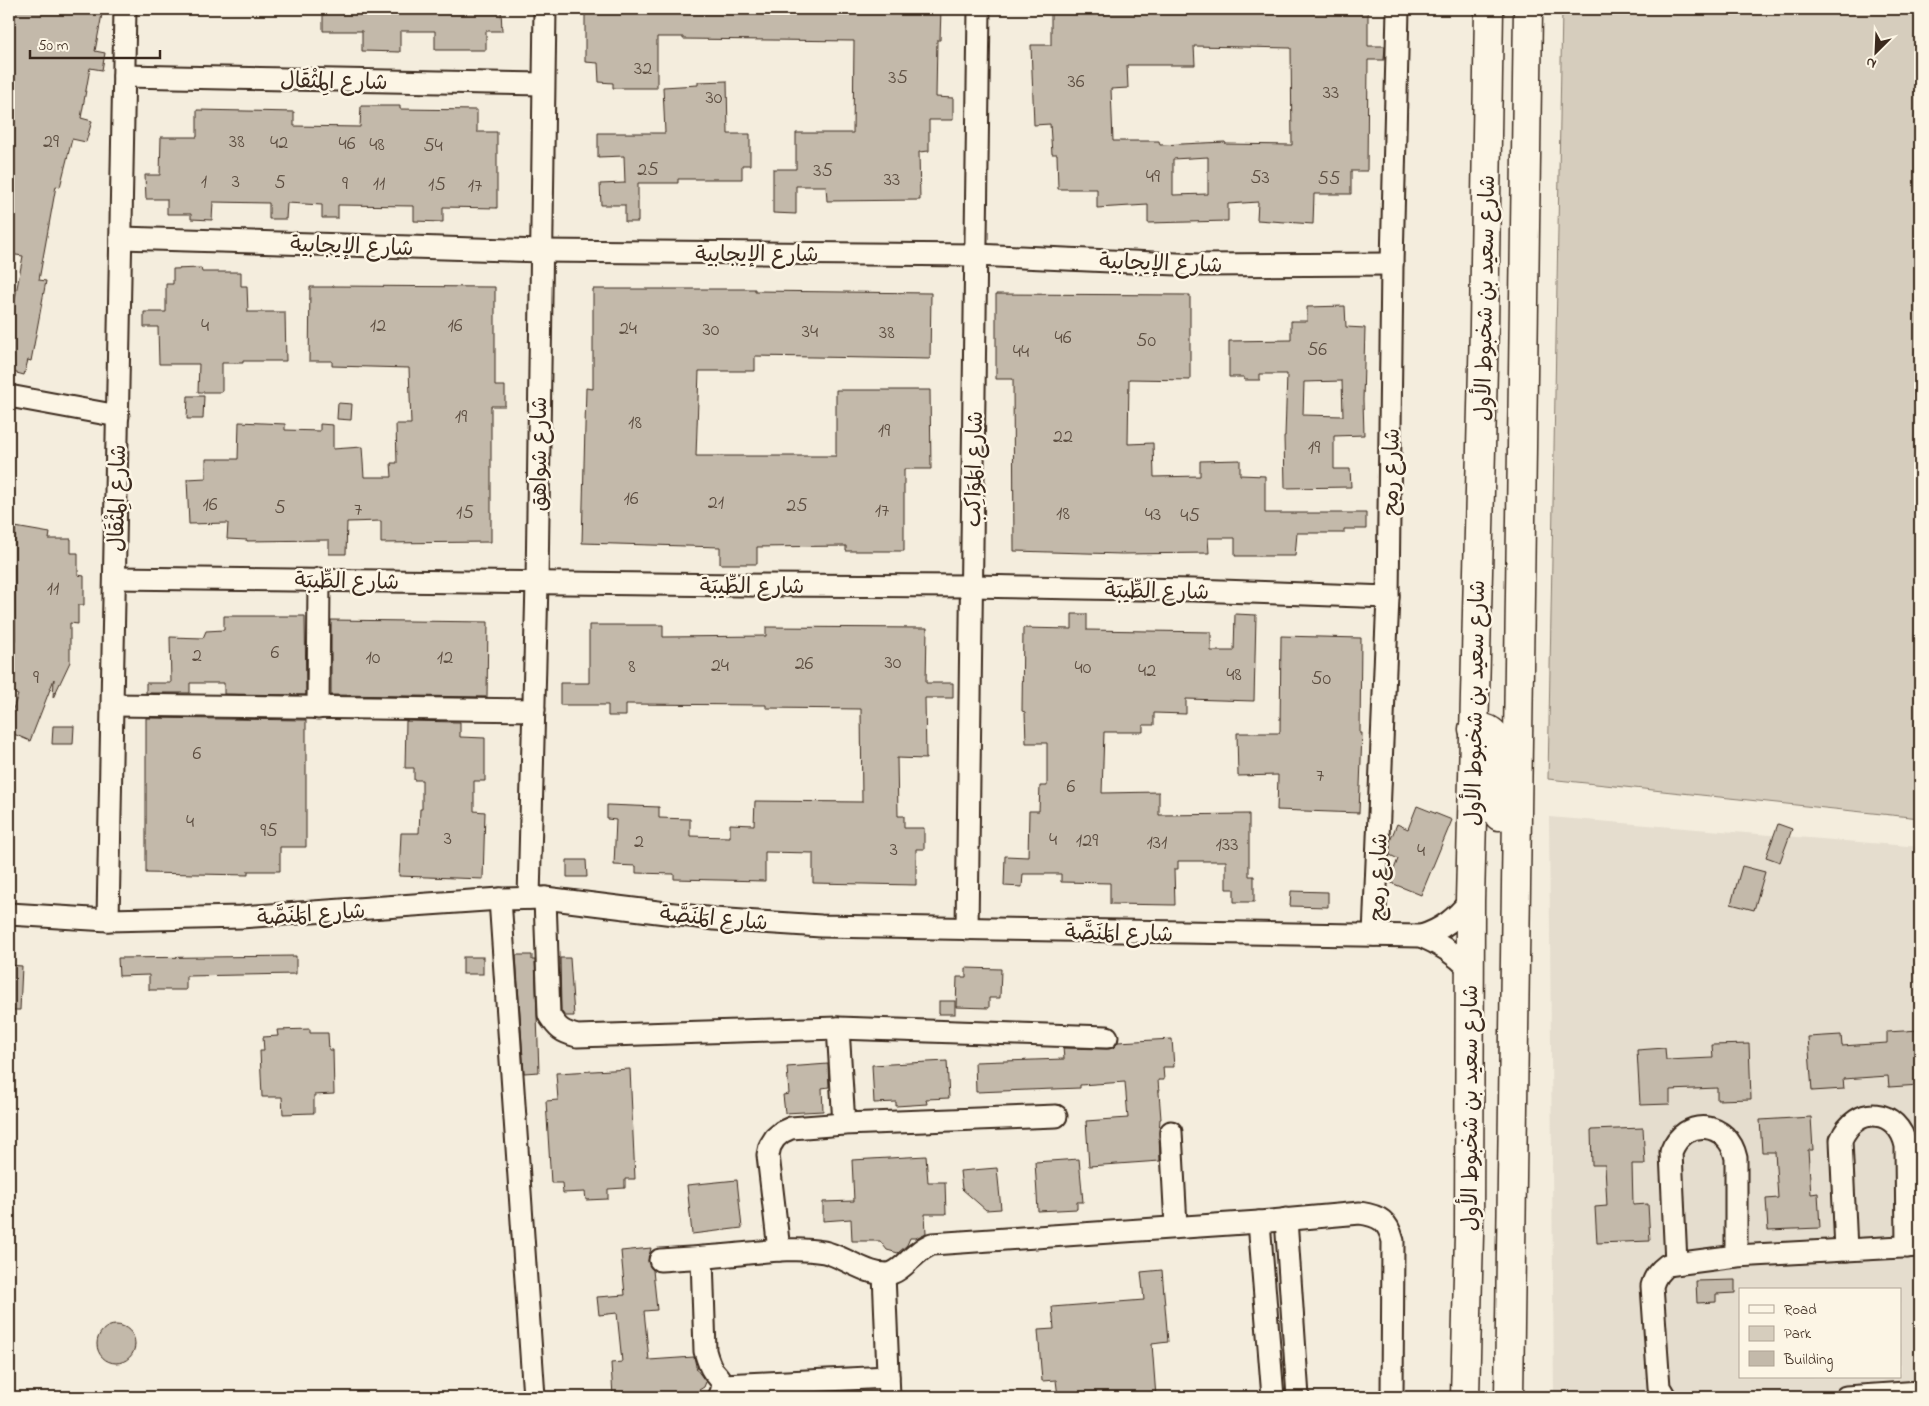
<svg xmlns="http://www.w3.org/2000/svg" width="1929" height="1406" font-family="'Indie Flower','Playpen Sans Arabic',sans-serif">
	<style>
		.built { fill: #e5ddce; fill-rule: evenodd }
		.green { fill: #d6cdbd; stroke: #887c6e }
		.building { fill: #c3b9aa; stroke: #3b2a1e; fill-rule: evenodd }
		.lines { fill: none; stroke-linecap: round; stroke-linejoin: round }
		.street-casing { stroke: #3b2a1e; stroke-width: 25 }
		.secondary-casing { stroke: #3b2a1e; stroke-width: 31 }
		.street { stroke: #fcf5e5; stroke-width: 21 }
		.secondary { stroke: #fcf5e5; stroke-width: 28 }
		.labels { text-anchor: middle; stroke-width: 5; stroke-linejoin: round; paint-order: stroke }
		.number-label { font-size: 20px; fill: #5d4e41 }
		.street-label { font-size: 22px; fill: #3b2a1e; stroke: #fcf5e5 }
	</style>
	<rect width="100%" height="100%" fill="#f4eddd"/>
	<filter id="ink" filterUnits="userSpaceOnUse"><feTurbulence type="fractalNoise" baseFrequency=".02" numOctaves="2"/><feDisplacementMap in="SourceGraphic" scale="10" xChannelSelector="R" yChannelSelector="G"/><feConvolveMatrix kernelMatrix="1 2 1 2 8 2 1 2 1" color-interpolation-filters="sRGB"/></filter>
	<g filter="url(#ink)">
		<path class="built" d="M1549 817 1920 847V1397H1554ZM1740 1290H1900V1377H1740Z"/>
		<polygon class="green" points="1562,9 1920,9 1920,818 1548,779"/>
		<g class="building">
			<polygon points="9,9 103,9 95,51 105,53 102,70 90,68 81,118 92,121 86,142 72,139 60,187 56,186 39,280 46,281 31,361 28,360 24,375 9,371 9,330 23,256 9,254 9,224 12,202 9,201 9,166 11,154 9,153 15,126 9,125"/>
			<polygon points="323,9 501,9 502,31 486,31 486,50 435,50 435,31 400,31 400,52 362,51 362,31 323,31"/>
			<polygon points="585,9 941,9 940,40 937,40 936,97 953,98 953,120 929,120 929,151 919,152 920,200 827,201 826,186 796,186 796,214 773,213 773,169 796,169 796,133 853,133 854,41 683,39 683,37 657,37 657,88 613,88 613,83 599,82 598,63 585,62"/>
			<path d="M1051 9H1368V46H1385L1384 60H1368L1367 171H1351V194H1314L1313 224 1257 220 1258 202 1228 204V221L1148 223V205L1097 208V189H1058L1057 154H1052L1050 124 1034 125 1031 45H1051ZM1194 46 1291 48 1292 145 1226 144 1225 142 1160 145 1159 141H1113L1111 89 1128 88 1127 65H1195ZM1208 157V194L1173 195V159Z"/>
			<polygon points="727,81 728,134 750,134 750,165 742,165 742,179 678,179 678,183 638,183 638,222 625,222 625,205 601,205 600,184 625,183 624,156 598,157 598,133 665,133 663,87 698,85 698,82"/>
			<polygon points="361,106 400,106 400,109 477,110 477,132 497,132 497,208 443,207 443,222 414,221 414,206 338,205 338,218 322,218 322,205 287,203 286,219 269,219 269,203 213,202 212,220 191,219 191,214 167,214 167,199 146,199 145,175 160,175 161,137 197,137 197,110 294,112 294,126 360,127"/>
			<polygon points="201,268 202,272 241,272 241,286 247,286 248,312 285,312 286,361 243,361 243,363 222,363 222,392 198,392 199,364 159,364 158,327 144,327 144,312 166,312 166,284 173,284 173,269"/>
			<polygon points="333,286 495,287 495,386 505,386 505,406 491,406 491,542 381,543 381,521 347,522 346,554 329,554 329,540 247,541 247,540 227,539 228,523 189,524 187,479 206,478 206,459 238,459 239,422 285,424 285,430 320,431 320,424 333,425 333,449 362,447 364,477 392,477 391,463 397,463 396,424 411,424 409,368 332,366 332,361 309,361 310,287 333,287"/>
			<polygon points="593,289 755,289 755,291 931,293 930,359 755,356 755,371 699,371 696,456 836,456 836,390 930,390 931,469 904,469 904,551 846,551 846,546 757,547 757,564 720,564 720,547 582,543 586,388 593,389"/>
			<polygon points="996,294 1190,295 1190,380 1129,379 1128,444 1153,443 1154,477 1200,476 1200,461 1240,460 1240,475 1265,476 1265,513 1366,513 1366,529 1344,529 1344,533 1297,533 1295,556 1235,556 1235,538 1208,538 1209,553 1122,554 1014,551 1013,379 996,379"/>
			<path d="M1345 306 1346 327 1365 328 1363 400 1364 435 1334 436V469H1350L1351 487 1285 488 1284 436H1285L1287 374H1260V380H1244V377H1229V341L1291 340V321H1307V307ZM1342 381 1343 416 1303 415 1304 382Z"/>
			<polygon points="188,396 204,396 203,419 187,419"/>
			<polygon points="338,403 352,404 351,420 337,419"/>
			<polygon points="15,527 50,533 49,539 71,539 71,553 78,553 78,575 84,576 84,605 78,605 78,624 70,623 70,662 53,698 54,679 30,741 9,732 9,720 18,695 9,691 9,655 15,640"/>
			<polygon points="1072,614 1087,614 1087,630 1211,632 1211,651 1234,651 1235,614 1256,615 1254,701 1186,699 1186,714 1154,713 1154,725 1143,725 1143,732 1104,732 1102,793 1159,792 1159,815 1249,814 1249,876 1254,876 1254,902 1234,902 1234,889 1226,889 1226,861 1178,861 1178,869 1174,869 1175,905 1110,904 1110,883 1061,882 1061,874 1023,874 1022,887 1004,886 1005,856 1028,857 1029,811 1039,811 1040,786 1047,786 1047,743 1026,743 1025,712 1022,711 1023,628 1072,629"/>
			<polygon points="224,616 305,616 306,695 224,694 224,683 190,683 190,693 146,693 146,683 171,683 170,637 203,638 206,631 224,630"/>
			<polygon points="331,620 488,622 487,697 331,695"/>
			<polygon points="589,625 663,625 663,637 766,636 766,627 927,628 926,683 953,683 953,698 925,698 926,759 897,758 898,816 904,816 904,828 924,828 924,849 916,849 916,885 813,883 813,853 765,852 765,881 674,879 674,874 636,873 636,866 614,865 616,820 607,819 607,805 659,807 659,818 690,819 690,836 730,837 730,824 754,825 755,801 862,802 861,709 766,708 766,705 626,704 626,716 608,716 608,705 560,705 560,683 589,683"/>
			<polygon points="1281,636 1361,638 1360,733 1362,733 1359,813 1277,810 1278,775 1238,776 1237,733 1279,733 1280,731"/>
			<polygon points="146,718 306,720 306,847 280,847 280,871 248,871 248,875 146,873"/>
			<polygon points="406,721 460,722 460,737 485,738 485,781 474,781 474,811 485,812 483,879 399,876 401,833 419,833 420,809 422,809 422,780 414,780 414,768 405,768"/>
			<polygon points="53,726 74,726 73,744 52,744"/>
			<polygon points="1417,806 1452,820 1421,895 1389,882 1398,859 1390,855 1390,841 1397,824 1408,829"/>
			<polygon points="1778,824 1792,829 1780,862 1766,857"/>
			<polygon points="567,860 586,860 587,877 567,877"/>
			<polygon points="1742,866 1765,872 1754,910 1731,904"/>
			<polygon points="1291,891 1328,892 1328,907 1290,906"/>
			<polygon points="516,955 532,955 532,960 535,960 539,1072 524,1073"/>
			<polygon points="296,956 296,974 186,976 186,990 149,990 149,975 119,976 118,958"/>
			<rect x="463" y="957" width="20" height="17"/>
			<polygon points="560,958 570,958 574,1016 565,1016 561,1011"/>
			<polygon points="9,965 22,966 20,1010 9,1010"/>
			<polygon points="966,968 1001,969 1000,998 989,998 989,1008 956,1007 957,977 966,977"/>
			<rect x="939" y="1001" width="16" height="13"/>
			<polygon points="310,1029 310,1033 328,1033 329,1050 333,1050 334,1094 314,1095 314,1113 283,1114 282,1097 262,1097 260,1051 264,1051 263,1037 278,1036 277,1030"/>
			<polygon points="1920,1030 1920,1085 1889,1087 1888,1076 1843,1079 1844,1089 1812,1091 1808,1037 1841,1035 1842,1046 1887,1043 1887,1032"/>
			<polygon points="1172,1039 1174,1067 1163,1067 1164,1080 1158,1080 1161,1119 1160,1119 1159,1133 1160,1161 1089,1166 1086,1121 1128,1118 1125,1082 1080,1085 1080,1088 976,1092 975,1062 1064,1059 1063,1048 1107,1049 1113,1048 1118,1042"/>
			<polygon points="1749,1044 1751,1099 1717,1100 1717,1088 1670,1090 1670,1104 1640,1105 1637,1050 1665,1048 1666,1060 1713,1058 1712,1045"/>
			<polygon points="947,1061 949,1098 926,1099 927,1104 896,1106 896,1102 874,1103 872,1065"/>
			<polygon points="828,1064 829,1087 822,1088 823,1111 785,1113 783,1095 789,1094 787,1067"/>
			<polygon points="630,1069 635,1179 625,1179 625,1188 608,1189 608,1199 586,1200 585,1192 563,1193 562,1183 551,1183 546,1101 558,1100 556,1073"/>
			<polygon points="1811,1117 1813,1150 1808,1150 1811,1194 1818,1193 1820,1228 1768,1230 1766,1199 1778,1198 1775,1152 1762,1152 1760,1120"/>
			<polygon points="1643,1128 1645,1164 1632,1164 1633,1205 1648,1204 1650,1241 1597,1243 1595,1207 1607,1206 1605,1165 1592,1165 1591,1130"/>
			<polygon points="926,1156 928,1182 945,1182 946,1214 925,1214 926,1233 916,1238 910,1238 907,1245 898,1253 887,1250 880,1241 852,1241 851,1219 823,1221 823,1202 854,1201 852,1160"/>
			<polygon points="1079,1159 1083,1202 1077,1202 1077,1209 1038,1211 1035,1162"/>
			<polygon points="997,1168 1001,1209 986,1210 962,1189 960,1171"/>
			<polygon points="737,1180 742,1228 692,1234 687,1185"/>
			<polygon points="651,1248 648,1261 653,1270 657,1310 644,1311 649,1360 694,1357 697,1370 706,1382 704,1387 699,1390 699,1397 613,1397 611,1363 622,1362 617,1313 599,1315 597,1297 625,1295 621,1251"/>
			<polygon points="1162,1270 1168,1342 1152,1344 1156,1397 1058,1397 1056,1380 1042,1381 1038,1330 1054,1329 1052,1307 1144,1300 1141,1272"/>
			<polygon points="1735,1280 1735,1293 1716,1294 1716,1302 1697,1303 1696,1281"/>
			<circle cx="116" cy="1344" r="19"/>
		</g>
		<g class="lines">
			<g class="street-casing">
				<g id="street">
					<polyline points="124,76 543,84"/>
					<polyline points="121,238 541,251 976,255 1199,265 1392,264"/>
					<polyline points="9,396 118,416"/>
					<polyline points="115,578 740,585 972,586 1193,590 1388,597"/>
					<polyline points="113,705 534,710"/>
					<polyline points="318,708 319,579"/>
					<polyline points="529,898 537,583 545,9"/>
					<path d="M545 898 549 1015C558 1029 562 1032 577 1036L838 1028 1107 1037"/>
					<polyline points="500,899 534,1397"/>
					<path d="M9 914 108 920 241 917 500 899 545 898 714 919 821 926 1421 936C1442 930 1456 918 1470 901"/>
					<polyline points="108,920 125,9"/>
					<polyline points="967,929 979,9"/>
					<polyline points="1374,935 1388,597 1392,264 1398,9"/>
					<path d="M1421 936C1440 944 1455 954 1469 968"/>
					<polyline points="838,1028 844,1124"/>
					<polyline points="1171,1132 1176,1226"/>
					<polyline points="1286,1219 1298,1397"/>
					<polyline points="1259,1222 1273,1397"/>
					<polyline points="779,1250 768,1155 770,1146 775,1138 782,1132 791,1128 844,1124 1056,1116"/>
					<path d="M1846 1250 1841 1140C1856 1104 1898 1108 1906 1146L1907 1247"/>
					<path d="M702 1258 705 1351C707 1358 709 1365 713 1371 721 1380 726 1384 719 1397"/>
					<path d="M660 1260C687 1258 714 1257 740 1254 768 1251 797 1247 824 1252 844 1256 872 1279 892 1273 903 1269 910 1258 919 1252 923 1248 928 1246 932 1244L1259 1222 1360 1213C1380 1216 1388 1221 1393 1241L1392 1397"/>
					<path d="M1676 1263 1671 1152C1685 1116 1728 1121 1736 1158V1256"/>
					<polyline points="884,1274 889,1397"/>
					<polyline points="723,1385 888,1377"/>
					<path d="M1665 1397 1659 1387 1652 1286C1655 1276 1659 1271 1667 1265L1736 1256 1920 1246"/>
					<polyline points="1846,1397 1920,1392"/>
				</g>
			</g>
			<g class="secondary-casing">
				<g id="secondary">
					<path d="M1473 729C1485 726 1493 730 1499 741V816"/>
					<polyline points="1465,1397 1469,1234 1470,901 1484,325 1489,9"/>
					<polyline points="1509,1397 1528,9"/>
				</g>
			</g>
			<use href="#street" class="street"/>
			<use href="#secondary" class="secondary"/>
		</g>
	</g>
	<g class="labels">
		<g class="number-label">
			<text x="643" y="74">32</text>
			<text x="898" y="83">35</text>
			<text x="1076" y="87">36</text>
			<text x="1331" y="98">33</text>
			<text x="714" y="103">30</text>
			<text x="51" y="147">29</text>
			<text x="237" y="147">38</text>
			<text x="279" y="148">42</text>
			<text x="347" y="149">46</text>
			<text x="377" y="150">48</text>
			<text x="433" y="151">54</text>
			<text x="648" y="175">25</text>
			<text x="823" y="176">35</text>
			<text x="1153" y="182">49</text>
			<text x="1260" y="183">53</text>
			<text x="1329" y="184">55</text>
			<text x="892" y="185">33</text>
			<text x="204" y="187">1</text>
			<text x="236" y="187">3</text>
			<text x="280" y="188">5</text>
			<text x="345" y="189">9</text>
			<text x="379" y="189">11</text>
			<text x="437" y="190">15</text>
			<text x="475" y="191">17</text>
			<text x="205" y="331">4</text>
			<text x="378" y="331">12</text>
			<text x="455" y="331">16</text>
			<text x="628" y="334">24</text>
			<text x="711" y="335">30</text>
			<text x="810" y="337">34</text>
			<text x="887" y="338">38</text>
			<text x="1063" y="343">46</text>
			<text x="1146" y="346">50</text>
			<text x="1317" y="355">56</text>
			<text x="1021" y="357">44</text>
			<text x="461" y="422">19</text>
			<text x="635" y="428">18</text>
			<text x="884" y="436">19</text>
			<text x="1063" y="442">22</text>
			<text x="1314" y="453">19</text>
			<text x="631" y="504">16</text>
			<text x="716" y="508">21</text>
			<text x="210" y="510">16</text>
			<text x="797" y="511">25</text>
			<text x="280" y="513">5</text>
			<text x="358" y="515">7</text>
			<text x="882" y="516">17</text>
			<text x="465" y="518">15</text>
			<text x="1063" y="519">18</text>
			<text x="1153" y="520">43</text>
			<text x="1190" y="521">45</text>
			<text x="53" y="594">11</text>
			<text x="275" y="658">6</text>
			<text x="197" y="661">2</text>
			<text x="373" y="663">10</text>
			<text x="445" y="663">12</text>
			<text x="893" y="668">30</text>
			<text x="804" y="669">26</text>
			<text x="720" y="671">24</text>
			<text x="632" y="672">8</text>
			<text x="1083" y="673">40</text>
			<text x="1147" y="676">42</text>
			<text x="1234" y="680">48</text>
			<text x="36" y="683">9</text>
			<text x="1321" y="684">50</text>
			<text x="197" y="759">6</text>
			<text x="1320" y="781">7</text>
			<text x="1071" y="792">6</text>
			<text x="190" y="827">4</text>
			<text x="269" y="836">95</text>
			<text x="448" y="844">3</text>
			<text x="1053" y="845">4</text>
			<text x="1087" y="846">129</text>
			<text x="639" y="847">2</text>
			<text x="1157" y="848">131</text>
			<text x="1227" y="850">133</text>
			<text x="894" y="855">3</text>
			<text x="1421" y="856">4</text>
		</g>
		<g class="street-label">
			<text transform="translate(334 80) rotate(1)" y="8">شارع المِثْقَال</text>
			<text transform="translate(352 245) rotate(2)" y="8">شارع الإيجابية</text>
			<text x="757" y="261">شارع الإيجابية</text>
			<text transform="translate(1161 262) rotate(2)" y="8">شارع الإيجابية</text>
			<text transform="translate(1484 298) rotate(-89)" y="8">شارع سعيد بن شخبوط الأول</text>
			<text transform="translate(538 454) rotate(-90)" y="8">شارع شواهق</text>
			<text transform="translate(973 469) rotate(-89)" y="8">شارع المَوَاكِب</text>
			<text transform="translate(1390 472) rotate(-89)" y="8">شارع رمح</text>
			<text transform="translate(116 498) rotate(-89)" y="8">شارع المِثْقَال</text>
			<text transform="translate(347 580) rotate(1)" y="8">شارع الطِّيبَة</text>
			<text x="752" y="593">شارع الطِّيبَة</text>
			<text transform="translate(1157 590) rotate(1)" y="8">شارع الطِّيبَة</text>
			<text transform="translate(1474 703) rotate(-89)" y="8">شارع سعيد بن شخبوط الأول</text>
			<text transform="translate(1377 877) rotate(-88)" y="8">شارع رمح</text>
			<text transform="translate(311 913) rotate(-4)" y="8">شارع المَنَصَّة</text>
			<text transform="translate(714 917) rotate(5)" y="8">شارع المَنَصَّة</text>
			<text transform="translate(1119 932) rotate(1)" y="8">شارع المَنَصَّة</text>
			<text transform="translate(1469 1108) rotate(-90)" y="8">شارع سعيد بن شخبوط الأول</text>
		</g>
	</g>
	<rect width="1929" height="1406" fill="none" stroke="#fcf5e5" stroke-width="30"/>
	<rect x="15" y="15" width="1899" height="1376" fill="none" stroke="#3b2a1e" stroke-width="2" filter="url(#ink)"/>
	<rect x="1739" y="1288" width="162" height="90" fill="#fcf5e5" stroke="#afa495"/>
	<rect x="1749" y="1305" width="25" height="8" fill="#fcf5e5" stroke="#afa495"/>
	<text x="1784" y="1314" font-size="15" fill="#3b2a1e">Road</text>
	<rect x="1749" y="1326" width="25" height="15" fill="#d6cdbd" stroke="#afa495"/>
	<text x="1784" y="1338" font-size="15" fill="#3b2a1e">Park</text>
	<rect x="1749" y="1351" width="25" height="15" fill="#c3b9aa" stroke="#afa495"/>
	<text x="1784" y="1364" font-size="15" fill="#3b2a1e">Building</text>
	<g transform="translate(1876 52) rotate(204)" stroke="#fcf5e5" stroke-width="4" paint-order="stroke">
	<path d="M0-4L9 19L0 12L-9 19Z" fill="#3b2a1e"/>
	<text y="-8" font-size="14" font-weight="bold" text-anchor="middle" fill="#3b2a1e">N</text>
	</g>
	<path d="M30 50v8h130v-8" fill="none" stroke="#3b2a1e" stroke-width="2.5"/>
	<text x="38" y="50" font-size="15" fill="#3b2a1e" stroke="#fcf5e5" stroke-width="4" paint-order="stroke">50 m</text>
</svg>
